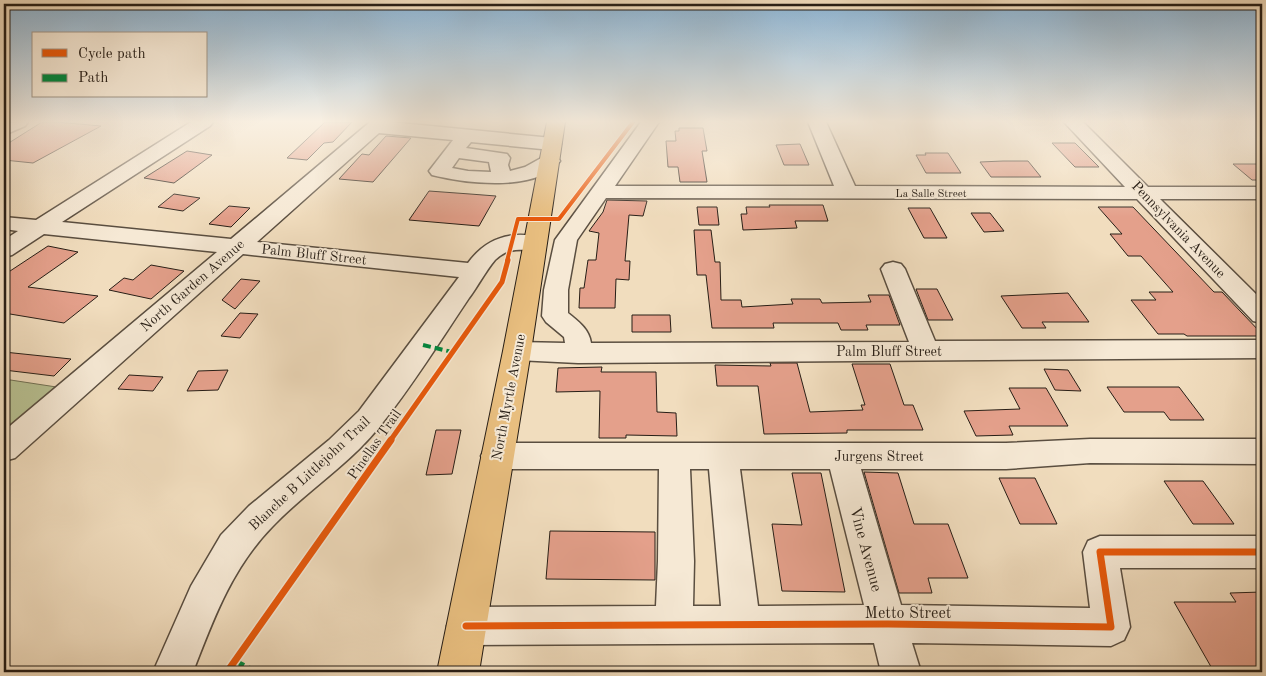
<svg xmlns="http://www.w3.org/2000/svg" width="1266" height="676" font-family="'Old Standard TT',serif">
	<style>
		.green { fill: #b8c293; stroke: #707054 }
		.building { fill: #e4a08b; stroke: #271e16 }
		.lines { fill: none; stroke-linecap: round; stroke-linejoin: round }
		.minor-casing { stroke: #5a4e40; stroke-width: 3 }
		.major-casing { stroke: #271e16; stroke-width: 2 }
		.minor { fill: #f6e9d5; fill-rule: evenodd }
		.major { fill: #e8be7f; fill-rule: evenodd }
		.quiet-far1 { stroke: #00873e; stroke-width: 4; stroke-dasharray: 8 4; stroke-linecap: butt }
		.quiet { stroke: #00873e; stroke-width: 5; stroke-dasharray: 10 5; stroke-linecap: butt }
		.cycleway-far2-casing { stroke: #f6e9d5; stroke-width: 6 }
		.cycleway-far1-casing { stroke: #f6e9d5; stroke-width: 8 }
		.cycleway-casing { stroke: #f6e9d5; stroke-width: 10 }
		.cycleway-far2 { stroke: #e8590c; stroke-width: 4 }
		.cycleway-far1 { stroke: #e8590c; stroke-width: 5 }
		.cycleway { stroke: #e8590c; stroke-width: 7 }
		.labels { text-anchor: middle; stroke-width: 4; stroke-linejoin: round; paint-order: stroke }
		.far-street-label { font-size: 11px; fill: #271e16; stroke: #f6e9d5 }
		.street-label { font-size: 14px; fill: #271e16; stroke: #f6e9d5 }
		.near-street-label { font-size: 16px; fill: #271e16; stroke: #f6e9d5 }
	</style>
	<rect width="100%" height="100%" fill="#f1ddbe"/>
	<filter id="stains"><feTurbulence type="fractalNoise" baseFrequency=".004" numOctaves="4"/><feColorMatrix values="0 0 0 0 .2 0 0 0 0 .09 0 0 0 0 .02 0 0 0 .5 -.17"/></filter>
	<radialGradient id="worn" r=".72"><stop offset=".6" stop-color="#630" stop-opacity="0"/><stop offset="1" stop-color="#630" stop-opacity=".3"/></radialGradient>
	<polygon class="green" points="4,379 63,388 4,439"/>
	<g class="building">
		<polygon points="42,122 57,122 101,126 33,163 4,160 4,146"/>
		<polygon points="325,122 352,122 333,142 324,143 307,160 287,158"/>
		<polygon points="679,128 703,128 707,151 702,151 707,182 680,182 678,167 668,167 666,141 676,141 675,131 679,131"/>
		<polygon points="386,136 411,138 373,182 339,179 362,154 369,155"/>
		<polygon points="1052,143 1075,143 1099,167 1075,167"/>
		<polygon points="800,144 809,165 784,165 776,145"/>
		<polygon points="187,151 212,155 174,183 144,178"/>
		<polygon points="925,153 948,153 961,173 926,173 916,155 926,155"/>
		<polygon points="1003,161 1028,161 1041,177 991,177 980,162"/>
		<polygon points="1233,164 1262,164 1262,180 1252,180"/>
		<polygon points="429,191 470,194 496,196 479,226 409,220"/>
		<polygon points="174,194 200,198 183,211 158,207"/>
		<polygon points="607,200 647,201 643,216 629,215 625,261 630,261 629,280 616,279 615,308 579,308 580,288 584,288 588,260 596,260 599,233 589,231 603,212"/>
		<polygon points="769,205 823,205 828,221 795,221 797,228 743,230 741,214 747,214 746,207 770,207"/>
		<polygon points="229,206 250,208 231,227 209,224"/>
		<polygon points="697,207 717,207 719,225 699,225"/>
		<polygon points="1098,207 1133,207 1214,292 1222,292 1262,334 1262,336 1187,336 1184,334 1158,334 1131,300 1156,300 1149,292 1173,292 1141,256 1128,256 1110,234 1122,234"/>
		<polygon points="908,208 930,208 947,238 924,238"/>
		<polygon points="971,213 990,213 1004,231 984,232"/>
		<polygon points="694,230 711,230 715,262 720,262 721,300 741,300 742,307 793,304 791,299 820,299 822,303 871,302 868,295 889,295 900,325 866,325 868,330 841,330 838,323 773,323 774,328 712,328 706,275 697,275"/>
		<polygon points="48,246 78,252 28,287 98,296 64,323 4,313 4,275"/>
		<polygon points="151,265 184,271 151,299 109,290 124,278 133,280"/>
		<polygon points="241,279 260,281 235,309 222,300"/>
		<polygon points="916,289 937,289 953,320 928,320"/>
		<polygon points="1068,293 1089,322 1042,322 1046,328 1022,328 1001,296"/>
		<polygon points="240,313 258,314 240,338 221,336"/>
		<polygon points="632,315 670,315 671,332 632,332"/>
		<polygon points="4,352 71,359 54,376 4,370"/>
		<polygon points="770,363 797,363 810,412 863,410 861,405 865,405 852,364 890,364 904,405 913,405 923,430 847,430 847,433 764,434 758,386 717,386 715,365 771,366"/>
		<polygon points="602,367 601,372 656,372 657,412 676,413 677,436 626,435 626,438 599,438 600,391 556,392 558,368"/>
		<polygon points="1044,369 1068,370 1081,391 1055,390"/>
		<polygon points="228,370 218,390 187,391 198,371"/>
		<polygon points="129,375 163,377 153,391 118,389"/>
		<polygon points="1107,387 1179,387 1204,420 1170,420 1164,412 1124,412"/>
		<polygon points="1009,388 1046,388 1068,426 1009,426 1013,435 976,436 964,411 1020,409"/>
		<polygon points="436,430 461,430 452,474 426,475"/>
		<polygon points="864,472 898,473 914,524 948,524 968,578 928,578 932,593 899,593"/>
		<polygon points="792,473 821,473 845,592 782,591 772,524 802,525"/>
		<polygon points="999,478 1035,478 1057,524 1020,524"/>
		<polygon points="1164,481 1203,481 1234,524 1193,524"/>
		<polygon points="550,531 655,532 655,580 546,579"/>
		<polygon points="1262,592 1262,672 1214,672 1174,602 1236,602 1230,593"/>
	</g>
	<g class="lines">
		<g class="minor-casing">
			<g id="minor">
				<polygon points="28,122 25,126 4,135 4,123"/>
				<path d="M191 122H213L210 126 62 222 231 239 370 122H390L552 138 559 140 561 144 559 148 552 150 471 142 466 148 507 154 510 158 508 165 510 171 525 167 543 157 550 155 557 157 560 161C537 193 464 183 432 175L429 171 453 140 379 133 257 242 468 263C487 237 512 230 543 238L546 243 543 248C523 253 512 244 495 260 485 272 478 286 469 298 440 341 413 385 380 426 349 465 306 491 272 527 232 568 213 620 193 672H153L191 586 221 535 249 506 329 440 359 411 459 277 243 254 15 458 4 461V431L217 252 44 234 12 255 4 257V240L18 231 4 229V217L36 220ZM459 158 489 162 491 172 468 171 452 168Z"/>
				<path d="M641 122H659L615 186H834L808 122H826L855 186 1125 187 1064 122H1083L1148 187H1262V199H1160L1262 300V323L1253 321 1137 199 606 198 577 240 568 290V313C579 322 589 329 591 343L909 342 881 269 885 264 893 262 901 264 905 269 935 341 1262 340V358L578 363 517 360 508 358 504 351 508 344 517 342 565 343 564 337 546 322 542 316 544 290 555 240Z"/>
				<path d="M1090 439H1262V464L1090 463 1006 469H861L901 605 1090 608 1083 552 1088 541 1100 536H1262V568H1120L1130 627 1124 640 1111 646 912 643 921 672H881L874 643 466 645 453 639 447 626 453 613 466 607 656 606 658 561 659 469H496L485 465 481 456 485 447 496 443H1006ZM690 469H709L721 606H693L694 561ZM740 469H830L864 605 758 606Z"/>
			</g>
		</g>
		<g class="major-casing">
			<polygon id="major" points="547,122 565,122 531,351 479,672 437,672 503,351"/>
		</g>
		<use href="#minor" class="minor"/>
		<use href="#major" class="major"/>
		<polyline class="quiet-far1" points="423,345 452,352"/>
		<polyline class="quiet" points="235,661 257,672"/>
		<g class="cycleway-far2-casing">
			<polyline id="cycleway-far2" points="507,261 518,219 559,219 633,122"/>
		</g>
		<g class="cycleway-far1-casing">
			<polyline id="cycleway-far1" points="390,441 502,282 508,260"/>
		</g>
		<g class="cycleway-casing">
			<g id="cycleway">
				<polyline points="466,626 888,624 1111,627 1100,552 1262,552"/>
				<polyline points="227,672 391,440"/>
			</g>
		</g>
		<use href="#cycleway-far2" class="cycleway-far2"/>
		<use href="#cycleway-far1" class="cycleway-far1"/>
		<use href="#cycleway" class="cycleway"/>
	</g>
	<linearGradient id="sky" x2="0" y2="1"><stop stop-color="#8cb6d7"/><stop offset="0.56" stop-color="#f9f0e2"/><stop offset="1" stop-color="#f9f0e2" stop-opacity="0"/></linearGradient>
	<rect width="1266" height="217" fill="url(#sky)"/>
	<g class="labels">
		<g class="far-street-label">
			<text x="931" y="197">La Salle Street</text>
		</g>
		<g class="street-label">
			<text transform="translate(1179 229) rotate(46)" y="5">Pennsylvania Avenue</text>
			<text transform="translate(314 254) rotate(6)" y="5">Palm Bluff Street</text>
			<text transform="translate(192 285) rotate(-41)" y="5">North Garden Avenue</text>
			<text x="889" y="356">Palm Bluff Street</text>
			<text transform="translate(508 397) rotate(-79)" y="5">North Myrtle Avenue</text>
			<text transform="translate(374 444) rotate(-55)" y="5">Pinellas Trail</text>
			<text x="879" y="461">Jurgens Street</text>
			<text transform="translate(309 473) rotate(-43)" y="5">Blanche B Littlejohn Trail</text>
		</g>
		<g class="near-street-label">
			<text transform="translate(867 549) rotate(75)" y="6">Vine Avenue</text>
			<text x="908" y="618">Metto Street</text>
		</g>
	</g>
	<rect width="1266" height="676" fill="none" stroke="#f1ddbe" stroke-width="20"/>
	<rect x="5" y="5" width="1256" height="666" fill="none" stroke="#271e16" stroke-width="2.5"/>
	<rect x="10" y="10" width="1246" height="656" fill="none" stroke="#271e16"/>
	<rect x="32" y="32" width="175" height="65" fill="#f6e9d5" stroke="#a39889"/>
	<rect x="42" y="49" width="25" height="8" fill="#e8590c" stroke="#a39889"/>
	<text x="78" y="58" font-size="15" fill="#271e16">Cycle path</text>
	<rect x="42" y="74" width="25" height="8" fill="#00873e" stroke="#a39889"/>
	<text x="78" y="82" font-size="15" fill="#271e16">Path</text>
	<rect width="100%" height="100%" filter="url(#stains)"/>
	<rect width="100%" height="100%" fill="url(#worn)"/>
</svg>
